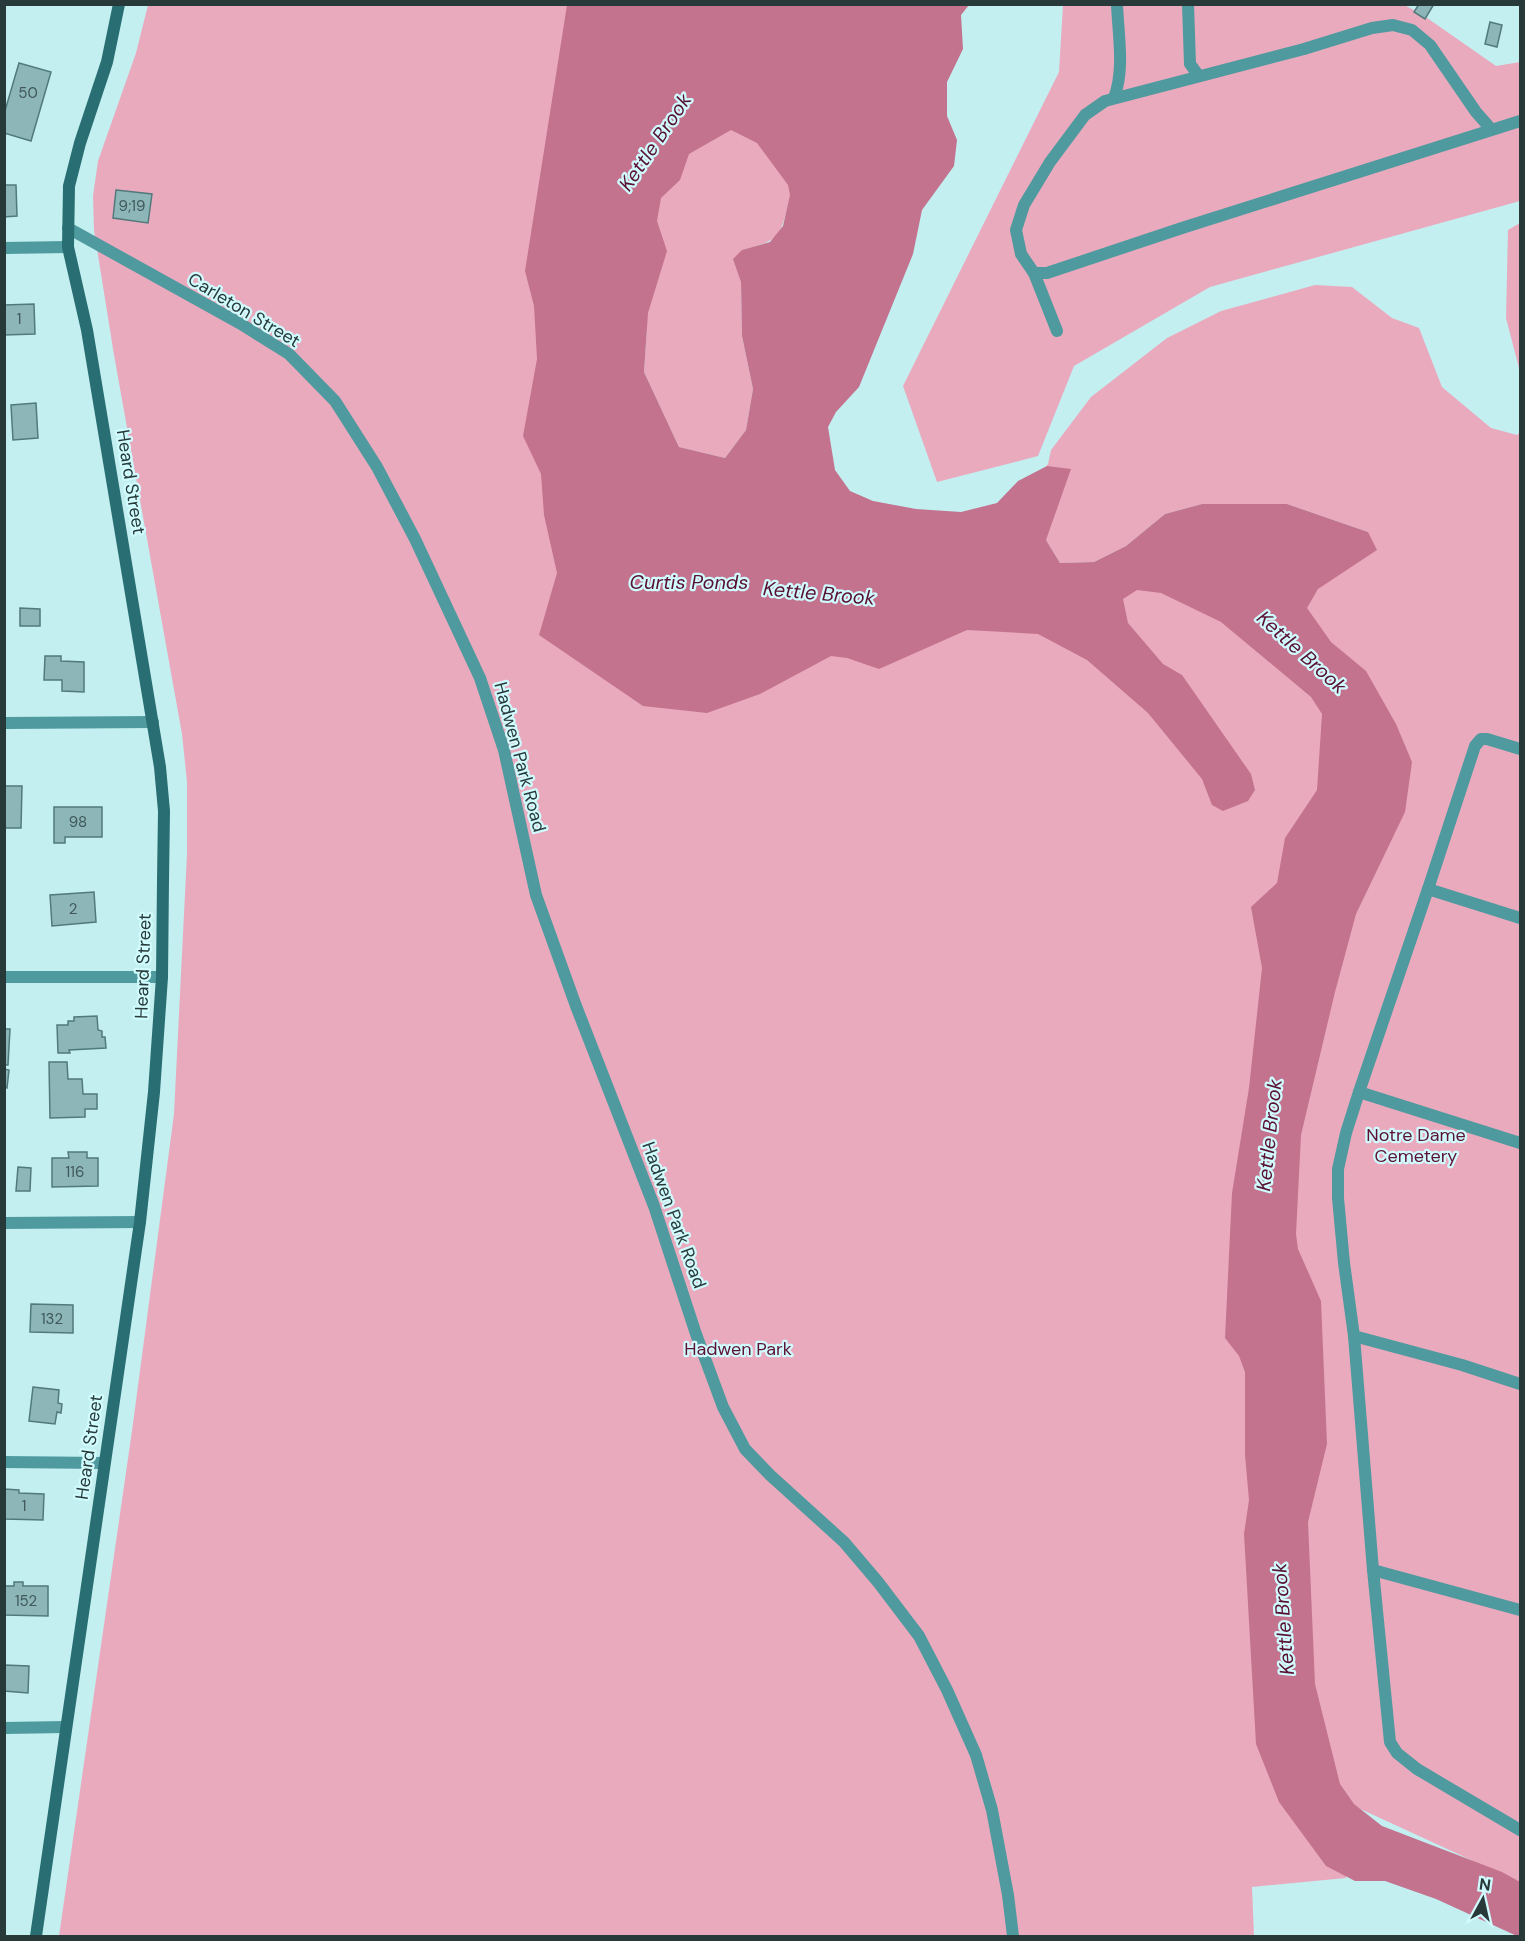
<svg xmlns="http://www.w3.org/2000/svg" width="1525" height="1941" font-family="'DM Sans',sans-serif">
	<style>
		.green { fill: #eaaabe; fill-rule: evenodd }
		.water { fill: #c3738e; fill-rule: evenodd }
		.building { fill: #8cb6b8; stroke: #527a7c; stroke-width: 1.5 }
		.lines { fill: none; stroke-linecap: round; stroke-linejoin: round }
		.lane { stroke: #4f9a9e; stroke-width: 12 }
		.street { stroke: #4f9a9e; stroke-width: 12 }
		.secondary { stroke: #296e72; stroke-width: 12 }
		.labels { text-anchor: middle; stroke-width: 4.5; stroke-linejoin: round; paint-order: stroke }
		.number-label { font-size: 15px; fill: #41585a }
		.street-label { font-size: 18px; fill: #28393a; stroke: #d0fcfe }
		.park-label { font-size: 18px; fill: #5c1233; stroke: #d0fcfe }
		.water-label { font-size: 20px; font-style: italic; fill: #5a1031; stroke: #d0fcfe }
	</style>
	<rect width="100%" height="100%" fill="#c3eff1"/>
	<g class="green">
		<path d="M148 5H910L789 201C780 238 779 240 743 250L741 281 742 336 753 389 746 430 725 458 679 447 644 372 647 327 631 440 942 519 998 505 1038 476 1048 464 1051 450 1091 397 1167 338 1221 311 1315 285 1352 287 1392 318 1419 328 1442 387 1491 428 1517 435 1520 432V1891L1471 1860 1354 1806 1346 1878 1252 1887 1254 1936H59L132 1431 174 1114 187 854V782L182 734 114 355 94 230 93 196 98 161 136 53ZM1202 504H1287L1368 532 1048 569 1046 540 1060 563 1094 562 1126 546 1165 514Z"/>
		<polygon points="1063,5 1404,5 1420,13 1496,66 1520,62 1520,201 1210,287 1074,366 1038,456 937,482 903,386 1059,72"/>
		<polygon points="1520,223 1520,372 1506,318 1508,230"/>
	</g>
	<path class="water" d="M567 5H969L961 15 963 49 947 82V116L957 140 954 166 922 210 913 254 859 387 836 412 828 427 835 470 850 491 873 501 916 509 961 512 997 503 1018 481 1047 466 1071 469 1046 540 1060 563 1094 562 1126 546 1165 514 1202 504H1287L1368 532 1377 550 1318 589 1307 608 1331 642 1366 671 1396 724 1412 762 1405 812 1356 914 1335 992 1301 1135 1296 1234 1298 1249 1321 1301 1327 1444 1308 1522 1315 1684 1340 1784 1354 1804 1382 1826 1502 1872 1520 1882V1936H1517L1436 1899 1385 1881H1355L1326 1866 1279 1802 1256 1744 1244 1534 1249 1500 1245 1455V1372L1239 1356 1225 1338 1232 1193 1249 1088 1262 968 1251 907 1277 883 1285 838 1317 790 1322 714 1311 697 1221 622 1161 593 1137 590 1123 599 1128 623 1163 664 1182 675 1251 774 1255 790 1248 801 1223 811 1212 805 1202 779 1148 713 1087 660 1038 634 967 630 879 669 847 658 831 656 760 694 707 713 643 706 539 635 557 573 544 515 541 474 523 436 537 359 534 306 525 271ZM731 130 757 143 788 185 790 195 783 226 770 242 742 250 733 259 741 282 742 336 753 389 746 430 725 458 679 447 644 372 648 313 667 251 657 221 661 198 680 180 689 154Z"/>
	<g class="building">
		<polygon points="1419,4 1434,4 1425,19 1414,12"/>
		<polygon points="1490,22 1502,25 1497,47 1485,44"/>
		<polygon points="19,63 51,72 31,141 4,133 4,114"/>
		<polygon points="4,185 16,185 17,216 4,217"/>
		<polygon points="116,190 152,194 148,223 113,218"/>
		<polygon points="34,304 35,334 4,335 4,305"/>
		<polygon points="36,403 38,438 13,440 11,405"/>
		<polygon points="20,608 40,609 40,626 20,626"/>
		<polygon points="45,656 61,656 61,661 84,662 84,692 62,691 62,680 44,680"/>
		<polygon points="4,786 22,786 21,828 4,828"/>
		<polygon points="54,807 102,807 102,837 65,837 65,843 54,843"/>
		<polygon points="94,892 96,922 52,926 50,895"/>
		<polygon points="97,1016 98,1030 102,1031 102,1037 105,1037 106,1048 69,1050 70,1053 58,1053 57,1025 68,1025 68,1021 74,1021 74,1017"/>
		<polygon points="4,1029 10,1029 8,1065 4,1065"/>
		<polygon points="49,1062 67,1062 68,1079 82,1079 83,1094 97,1094 97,1109 85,1109 85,1117 50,1118"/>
		<polygon points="4,1069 9,1070 7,1088 4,1087"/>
		<polygon points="68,1152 87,1152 87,1158 98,1158 98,1186 52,1187 52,1158 69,1158"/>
		<polygon points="18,1167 31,1168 30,1191 16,1191"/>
		<polygon points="31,1304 73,1305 73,1333 30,1332"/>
		<polygon points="33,1387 59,1390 58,1403 62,1404 61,1413 57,1412 55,1424 29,1421"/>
		<polygon points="4,1489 19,1490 19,1493 44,1494 43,1520 4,1519"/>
		<polygon points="14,1582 23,1582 23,1586 48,1586 48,1616 4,1615 4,1586 14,1586"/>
		<polygon points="4,1665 29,1666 28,1693 4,1691"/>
	</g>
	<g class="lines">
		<g class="lane">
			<polyline points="1188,4 1190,64 1199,76"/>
			<path d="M1114 98C1125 69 1118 34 1117 4"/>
			<polyline points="1491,129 1476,112 1430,45 1412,30 1393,25 1372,28 1304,49 1105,101 1085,115 1050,162 1024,205 1016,230 1021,254 1034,273 1047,273 1182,228 1520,121"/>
			<polyline points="68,228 241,324 289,354 335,401 377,467 415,539 480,678 504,750 536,895 576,1006 654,1206 696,1334 723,1407 745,1449 770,1475 844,1542 878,1582 919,1636 947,1690 976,1755 992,1810 1008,1895 1013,1936"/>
			<polyline points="1034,273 1057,331"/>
			<polyline points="1428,889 1475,746 1481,739 1487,739 1520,749"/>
			<polyline points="1520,918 1428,889 1359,1092 1346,1133 1338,1169 1338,1198 1344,1263 1354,1336 1462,1365 1520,1384"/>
			<polyline points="1359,1092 1520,1143"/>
			<polyline points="1354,1336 1373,1570"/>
			<polyline points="1520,1610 1373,1570 1390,1742 1397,1753 1417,1769 1520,1830"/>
		</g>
		<g class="street">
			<polyline points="4,248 68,247"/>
			<polyline points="4,723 153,722"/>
			<polyline points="4,977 162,977"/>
			<polyline points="4,1223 140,1222"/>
			<polyline points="4,1462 104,1463"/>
			<polyline points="4,1728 66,1727"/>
		</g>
		<polyline class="secondary" points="36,1936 140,1222 154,1092 162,977 163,880 164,811 160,767 87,330 68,247 69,186 80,143 107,62 119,4"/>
	</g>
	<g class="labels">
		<g class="number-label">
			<text x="28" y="98">50</text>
			<text x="132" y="211">9;19</text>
			<text x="19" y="324">1</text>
			<text x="78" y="827">98</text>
			<text x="73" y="914">2</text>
			<text x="75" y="1177">116</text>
			<text x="52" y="1324">132</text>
			<text x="24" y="1511">1</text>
			<text x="26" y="1606">152</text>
		</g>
		<g class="street-label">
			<text transform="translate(244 310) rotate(31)" y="6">Carleton Street</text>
			<text transform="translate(131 482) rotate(81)" y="6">Heard Street</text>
			<text transform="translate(520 757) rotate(75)" y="6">Hadwen Park Road</text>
			<text transform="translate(143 966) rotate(-88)" y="6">Heard Street</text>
			<text transform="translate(674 1215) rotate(70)" y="6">Hadwen Park Road</text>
			<text transform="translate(89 1447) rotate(-82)" y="6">Heard Street</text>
		</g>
		<g class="park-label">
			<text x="1416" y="1141">Notre Dame<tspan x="1416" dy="21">Cemetery</tspan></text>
			<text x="738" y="1355">Hadwen Park</text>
		</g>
		<g class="water-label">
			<text transform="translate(655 142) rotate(-56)" y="7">Kettle Brook</text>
			<text x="689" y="589">Curtis Ponds</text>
			<text transform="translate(819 593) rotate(5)" y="7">Kettle Brook</text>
			<text transform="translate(1302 652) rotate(42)" y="7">Kettle Brook</text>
			<text transform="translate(1269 1135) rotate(-84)" y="7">Kettle Brook</text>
			<text transform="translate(1283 1619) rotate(-94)" y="7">Kettle Brook</text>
		</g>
	</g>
	<rect width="1525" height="1941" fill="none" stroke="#28393a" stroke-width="12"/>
	<g transform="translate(1483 1899) rotate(8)" stroke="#d0fcfe" stroke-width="4.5" paint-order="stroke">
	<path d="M0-4.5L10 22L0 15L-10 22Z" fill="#28393a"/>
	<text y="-9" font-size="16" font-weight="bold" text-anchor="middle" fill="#28393a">N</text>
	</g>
</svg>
